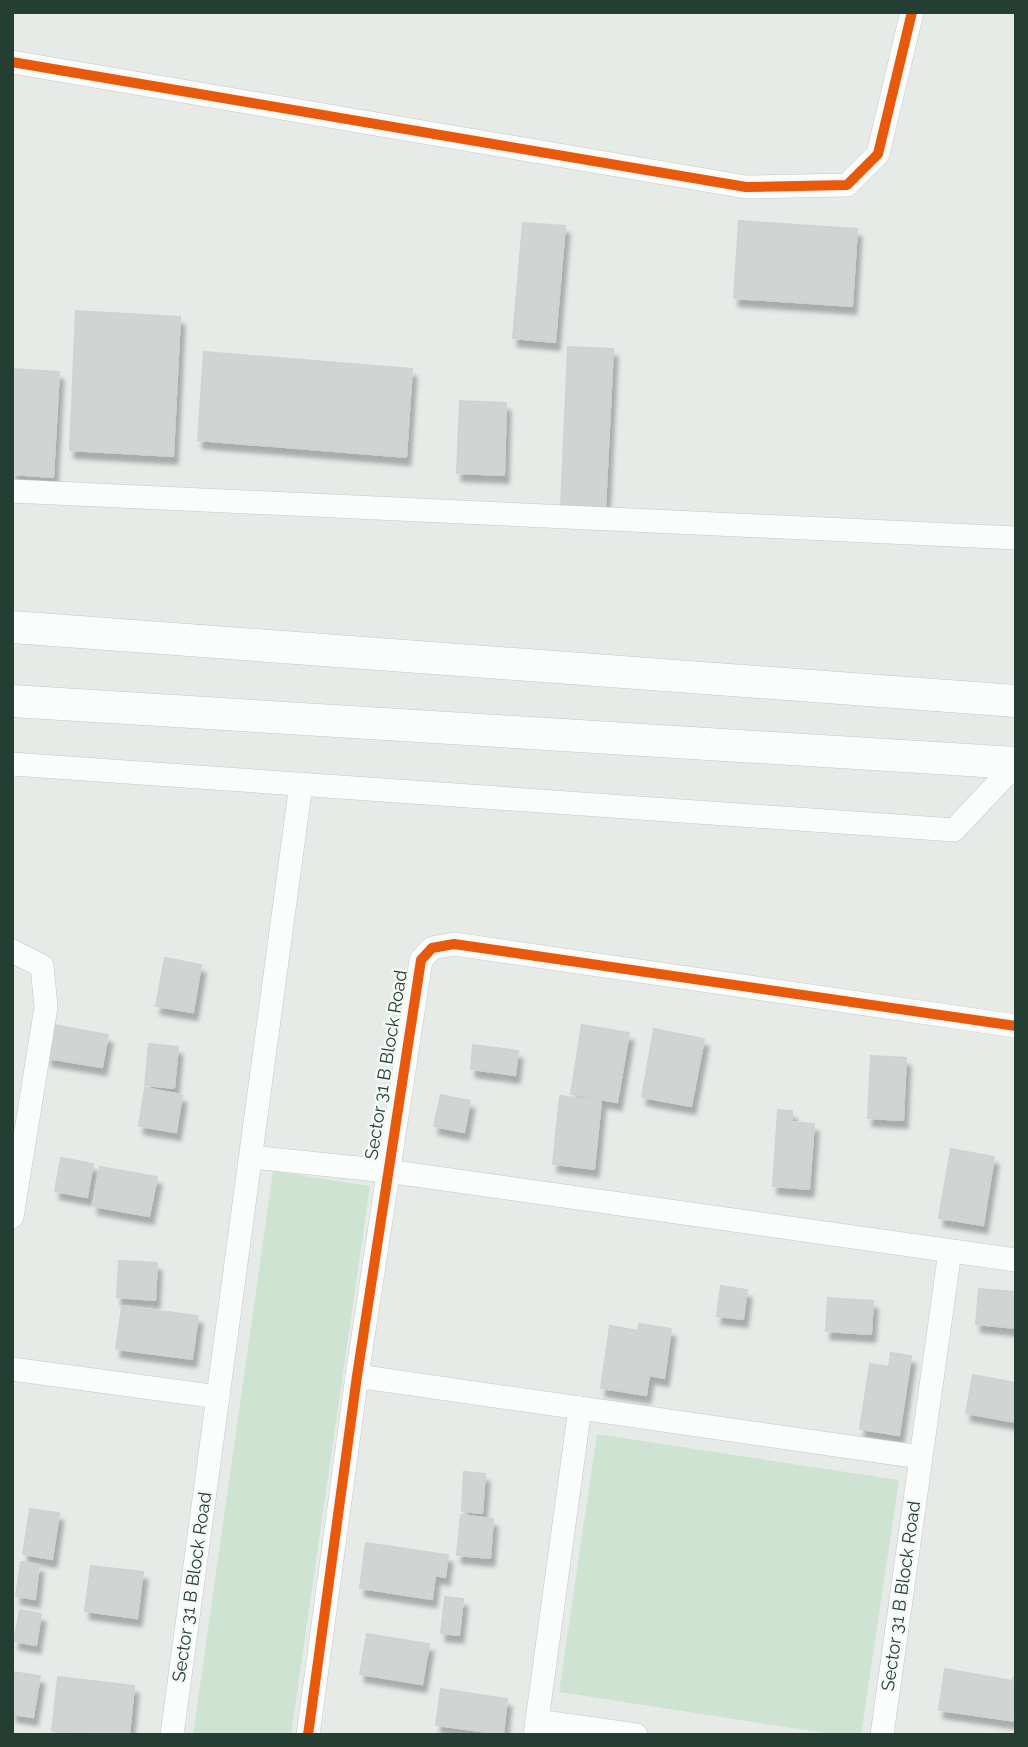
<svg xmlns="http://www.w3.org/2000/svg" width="1028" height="1747" font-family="Raleway,sans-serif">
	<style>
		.green { fill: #cfe3d3 }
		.building { fill: #d0d4d2; stroke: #ced4d1; stroke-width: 2; filter: url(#shadow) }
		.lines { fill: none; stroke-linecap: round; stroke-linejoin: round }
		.street-casing { stroke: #c3c8c5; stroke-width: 24 }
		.secondary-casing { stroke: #c1c8c5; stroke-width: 33 }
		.street { stroke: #fbfcfc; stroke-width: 23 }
		.secondary { stroke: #fbfcfc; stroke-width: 32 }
		.cycleway-casing { stroke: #f4f9f6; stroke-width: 15 }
		.cycleway { stroke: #e8590c; stroke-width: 10 }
		.labels { text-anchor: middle; stroke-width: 5; stroke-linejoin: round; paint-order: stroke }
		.street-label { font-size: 18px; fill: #243e33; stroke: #f4f9f6 }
	</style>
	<defs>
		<filter id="shadow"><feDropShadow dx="4.5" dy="8" stdDeviation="2" flood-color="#0004"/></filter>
	</defs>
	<rect width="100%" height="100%" fill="#e6ebe8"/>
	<g class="green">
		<polygon points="273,1171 370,1186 291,1735 193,1735"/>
		<polygon points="597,1434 899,1480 861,1735 837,1735 559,1692"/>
	</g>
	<g class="building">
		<polygon points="739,221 857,229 852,306 734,298"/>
		<polygon points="523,223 565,226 555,342 513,338"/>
		<polygon points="76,311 180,317 173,456 70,450"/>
		<polygon points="568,347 613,349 605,509 561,507"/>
		<polygon points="204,352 412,369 406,457 198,440"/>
		<polygon points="12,369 59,372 53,477 12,474"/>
		<polygon points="460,401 506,403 504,475 457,473"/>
		<polygon points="165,958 201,965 193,1012 156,1006"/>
		<polygon points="53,1025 108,1035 102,1067 47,1058"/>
		<polygon points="582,1025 629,1033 617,1102 571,1094"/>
		<polygon points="654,1029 704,1039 691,1106 642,1097"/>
		<polygon points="149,1044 178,1047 174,1088 145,1085"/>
		<polygon points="473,1045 518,1051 515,1075 471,1069"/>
		<polygon points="871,1056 906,1058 903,1120 868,1118"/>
		<polygon points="145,1088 182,1095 176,1132 139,1126"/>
		<polygon points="441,1095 470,1101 464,1132 434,1126"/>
		<polygon points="560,1096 601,1101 594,1169 553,1164"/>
		<polygon points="778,1110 792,1111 792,1122 814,1124 809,1189 773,1186"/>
		<polygon points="951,1149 994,1157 983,1225 939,1218"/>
		<polygon points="61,1158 93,1164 87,1197 55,1191"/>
		<polygon points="100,1167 157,1177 149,1216 93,1206"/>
		<polygon points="119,1261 157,1263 155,1300 117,1297"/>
		<polygon points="721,1286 747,1290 743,1319 717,1316"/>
		<polygon points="979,1289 1016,1292 1016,1328 976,1324"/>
		<polygon points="828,1298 873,1301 871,1334 826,1331"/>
		<polygon points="122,1306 198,1316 192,1359 116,1349"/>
		<polygon points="639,1324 671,1329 664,1378 649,1375 646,1395 601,1388 610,1326 638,1331"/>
		<polygon points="891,1353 911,1356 899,1435 860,1429 870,1364 889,1367"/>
		<polygon points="973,1375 1016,1383 1016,1422 966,1413"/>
		<polygon points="464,1472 485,1474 482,1513 462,1511"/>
		<polygon points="30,1509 59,1513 52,1559 23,1554"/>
		<polygon points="461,1515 493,1519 490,1558 457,1555"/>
		<polygon points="366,1543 448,1555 445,1577 435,1575 432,1599 360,1588"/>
		<polygon points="21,1562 39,1565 35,1599 16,1596"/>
		<polygon points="91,1566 143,1572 137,1618 85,1611"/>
		<polygon points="445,1597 463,1599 459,1635 441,1633"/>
		<polygon points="20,1610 41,1614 36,1645 14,1641"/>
		<polygon points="367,1634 429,1644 422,1684 360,1674"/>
		<polygon points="945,1669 1012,1681 1016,1673 1016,1721 939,1710"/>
		<polygon points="12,1672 40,1676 33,1717 12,1714"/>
		<polygon points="58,1677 134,1686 129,1735 52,1731"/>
		<polygon points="441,1689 507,1699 503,1734 436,1725"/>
	</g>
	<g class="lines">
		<g class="street-casing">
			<g id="street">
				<polyline points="12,62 746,187 847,185 878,154 912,12"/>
				<polyline points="12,491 1016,538"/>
				<polyline points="12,764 954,830 1016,764"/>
				<polyline points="12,951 42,966 46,1007 12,1217"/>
				<polyline points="251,1157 387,1171 1016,1260"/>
				<polyline points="12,1369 218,1397"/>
				<polyline points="357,1376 920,1457"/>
				<polyline points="537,1721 636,1735"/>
				<polyline points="172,1735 301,784"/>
				<polyline points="308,1735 357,1376 421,960 432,948 454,944 1016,1026"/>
				<polyline points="535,1735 580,1408"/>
				<polyline points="882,1735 950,1251"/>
			</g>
		</g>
		<g class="secondary-casing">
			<g id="secondary">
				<polyline points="12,627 1016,701"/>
				<polyline points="12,701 1016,763"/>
			</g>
		</g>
		<use href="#street" class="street"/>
		<use href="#secondary" class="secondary"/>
		<g class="cycleway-casing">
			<g id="cycleway">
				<polyline points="12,62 746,187 847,185 878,154 912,12"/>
				<polyline points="308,1735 357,1376 421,960 432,948 454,944 1016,1026"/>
			</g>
		</g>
		<use href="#cycleway" class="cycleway"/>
	</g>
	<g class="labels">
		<g class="street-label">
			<text transform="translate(386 1065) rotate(-81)" y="6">Sector 31 B Block Road</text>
			<text transform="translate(192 1587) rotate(-82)" y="6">Sector 31 B Block Road</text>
			<text transform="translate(901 1596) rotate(-82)" y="6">Sector 31 B Block Road</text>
		</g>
	</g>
	<rect width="1028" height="1747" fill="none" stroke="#243e33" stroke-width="28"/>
</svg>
